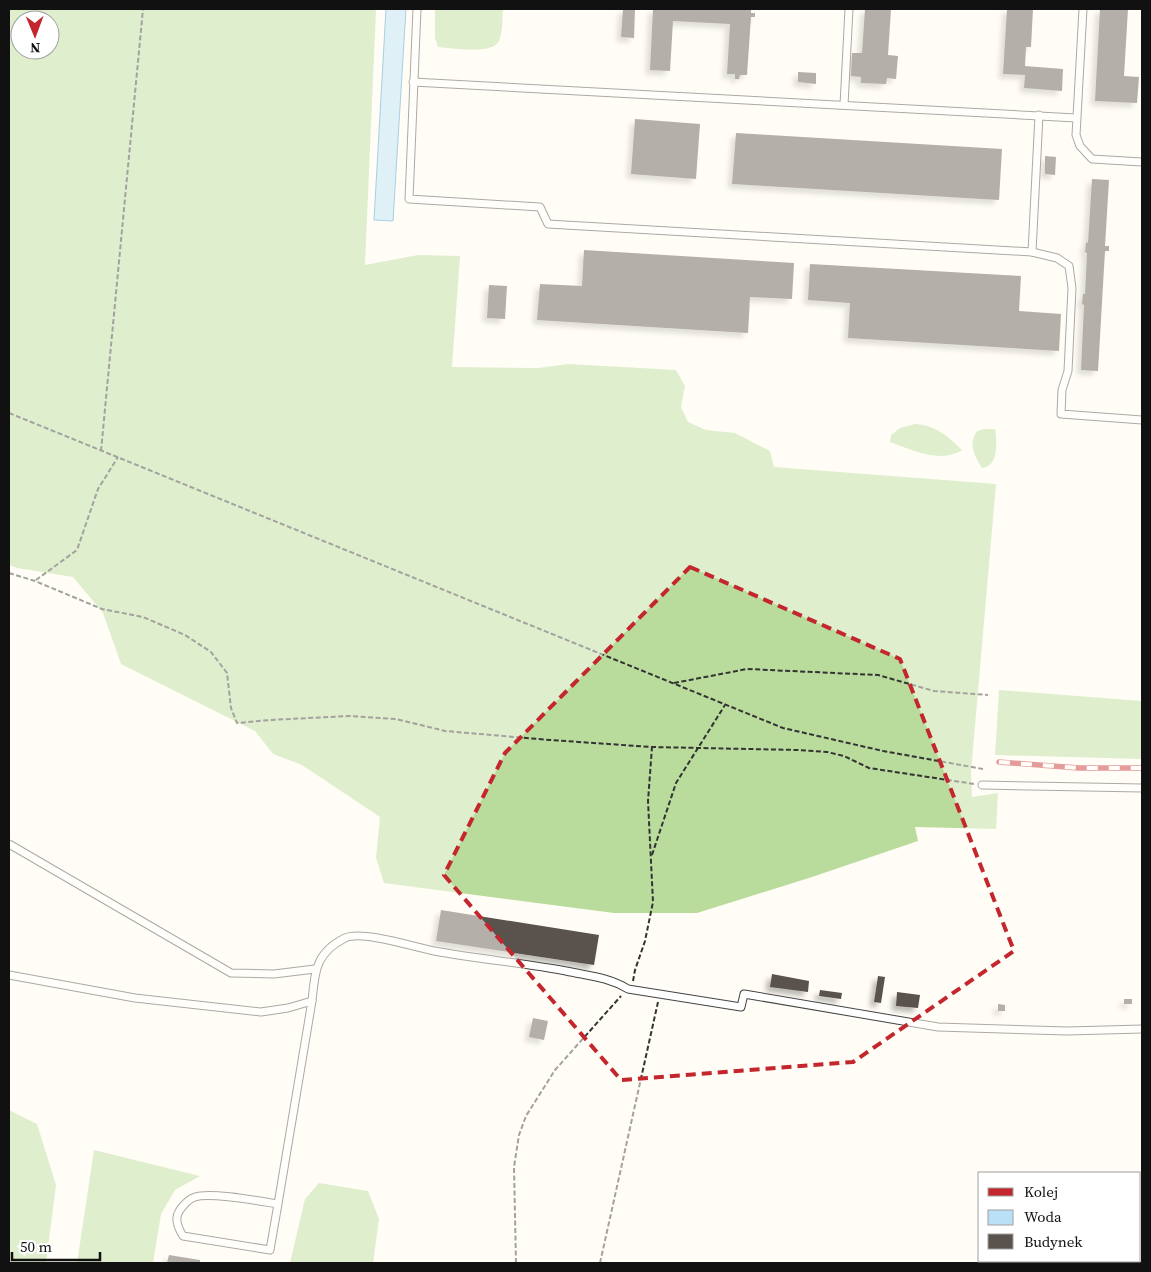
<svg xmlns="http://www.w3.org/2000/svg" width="1151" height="1272" font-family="'Source Serif 4',serif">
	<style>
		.forest { fill: #b9dc9c; fill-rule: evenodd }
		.water { fill: #b9e0f7; stroke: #3f96cf }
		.building { fill: #5a524d; filter: url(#shadow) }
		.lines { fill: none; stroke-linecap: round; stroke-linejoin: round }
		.lane-casing { stroke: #444; stroke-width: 9 }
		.path { stroke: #333; stroke-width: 2; stroke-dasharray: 5 2.5; stroke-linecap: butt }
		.lane { stroke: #fff; stroke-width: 7 }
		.rail-casing { stroke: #c4262e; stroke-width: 5.5 }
		.rail { stroke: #fff; stroke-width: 4; stroke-dasharray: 11; stroke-linecap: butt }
		.marked { fill: none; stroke: #c4262e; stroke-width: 4; stroke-dasharray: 10 6; stroke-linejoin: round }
	</style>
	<defs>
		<filter id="shadow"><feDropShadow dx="-4.5" dy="4.5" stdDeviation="2.5" flood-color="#0004"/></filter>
	</defs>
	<rect width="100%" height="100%" fill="#fffdf5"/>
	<g class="forest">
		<path d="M9 9H376L365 265 418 255 460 256 452 367 538 368 568 364 676 370 685 386 681 407 688 422 706 430 735 433 770 451 774 467 996 484 971 772 972 797 998 793 996 829 915 827 918 841 812 877 697 913H614L384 883 376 858 380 817 302 765 273 754 255 731 121 664 103 613 73 577 17 568 9 565ZM20 20H50V50H20Z"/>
		<path d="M435 9H503C502 18 503 32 499 41 493 55 451 48 438 47L435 38Z"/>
		<path d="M915 424C935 425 948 436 962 450 940 464 912 450 890 442L891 435 900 428Z"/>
		<path d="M984 429H995C997 442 999 466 982 468 974 455 968 445 977 431Z"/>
		<polygon points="999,690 1142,701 1142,759 995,755"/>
		<polygon points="9,1110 37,1124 56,1185 46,1263 9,1263"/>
		<polygon points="94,1150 200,1176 175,1190 161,1214 153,1263 77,1263"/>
		<polygon points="319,1183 368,1191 379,1219 373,1263 290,1263 305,1199"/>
	</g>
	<polygon class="water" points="386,9 406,9 393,221 374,220"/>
	<g class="building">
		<polygon points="623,9 635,9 634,38 621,37"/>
		<polygon points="653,9 751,9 751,13 755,13 755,17 751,17 747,75 740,75 739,79 735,79 735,74 727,74 730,24 673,21 670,71 650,70"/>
		<polygon points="865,9 891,9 888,55 898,56 896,79 887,78 886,84 861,83 861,77 851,76 852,53 862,53"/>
		<polygon points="1007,9 1033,9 1031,47 1026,47 1025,66 1063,69 1062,91 1024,88 1025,75 1003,74"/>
		<polygon points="1100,9 1128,9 1124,76 1139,77 1137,103 1095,101"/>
		<polygon points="798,72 816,73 816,84 798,82"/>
		<polygon points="635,119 700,124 696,179 631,174"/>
		<polygon points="736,133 1002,149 999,200 732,184"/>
		<polygon points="1045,156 1056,157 1055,175 1045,174"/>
		<polygon points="1092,179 1109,180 1105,246 1109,246 1109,251 1105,251 1098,371 1081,370 1084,305 1082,304 1083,294 1085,294 1087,253 1085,252 1086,242 1088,243"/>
		<polygon points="584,250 794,263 792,299 750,297 748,333 537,320 540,284 582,286"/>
		<polygon points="810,264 1021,276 1019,311 1061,314 1059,351 848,338 850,303 808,300"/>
		<polygon points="489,285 507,286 505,319 487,318"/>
		<polygon points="441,910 599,935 594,965 436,941"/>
		<polygon points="772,974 809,981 808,992 770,987"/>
		<polygon points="878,976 885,977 881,1003 874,1002"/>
		<polygon points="820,990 842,993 841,999 819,996"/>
		<polygon points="897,992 920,995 918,1008 896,1006"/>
		<rect x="1124" y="999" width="8" height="5"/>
		<polygon points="998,1004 1005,1005 1005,1011 998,1011"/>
		<polygon points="533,1018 548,1021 544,1040 529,1037"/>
		<polygon points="169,1255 200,1260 200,1263 167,1263"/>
	</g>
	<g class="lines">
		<g class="lane-casing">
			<g id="lane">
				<polyline points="417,9 409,199 540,207 548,224 1032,252 1057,258 1069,266 1072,288 1068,371 1062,390 1061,414 1142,420"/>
				<polyline points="1083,9 1076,135 1080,146 1092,159 1142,162"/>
				<polyline points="413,82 1076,118"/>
				<polyline points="844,105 849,9"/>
				<polyline points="1032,252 1039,115"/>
				<polyline points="982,785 1142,788"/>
				<polyline points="9,844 231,973 274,974 315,969"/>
				<polyline points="9,975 135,998 261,1012 288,1008 312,1001"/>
				<path d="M278 1204 270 1250 183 1236C180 1231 176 1223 177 1217 178 1210 188 1199 195 1197 211 1192 259 1201 278 1204L312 1001C315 972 315 953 345 938 362 930 414 947 434 951 478 959 523 963 566 971 589 976 608 977 628 989L741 1007 744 994 938 1027 1067 1031 1142 1029"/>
			</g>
		</g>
		<g class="path">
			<polyline points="9,413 783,728 883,751 983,769"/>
			<polyline points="101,451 143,9"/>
			<polyline points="9,573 35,581 102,609 143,617 185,635 211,652 227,673 231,708 237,723 270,720 349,716 396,719 445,731 550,740 652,747 797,750 827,752 844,756 869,768 974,784"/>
			<polyline points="36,580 77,550 98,489 118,457"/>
			<polyline points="674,683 747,669 878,675 934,691 988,695"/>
			<polyline points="652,855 676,783 725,705"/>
			<polyline points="633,981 635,970 645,941 653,902 648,801 652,747"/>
			<polyline points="516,1263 514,1167 519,1135 526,1116 555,1070 621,996"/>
			<polyline points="600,1263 658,1002"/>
		</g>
		<use href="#lane" class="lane"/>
		<g class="rail-casing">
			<polyline id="rail" points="999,762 1079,768 1142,768"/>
		</g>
		<use href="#rail" class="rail"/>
	</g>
	<path d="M0 0H1151V1272H0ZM690 567 900 659 1014 951 853 1062 621 1080 444 875 505 753Z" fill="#fffdf5" fill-opacity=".55" fill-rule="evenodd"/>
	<path class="marked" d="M690 567 900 659 1014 951 853 1062 621 1080 444 875 505 753Z"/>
	<rect width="1151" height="1272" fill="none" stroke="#111111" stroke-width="20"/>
	<rect x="978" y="1172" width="162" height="90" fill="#ffffff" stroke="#a0a0a0"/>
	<rect x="988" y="1188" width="25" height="8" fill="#c4262e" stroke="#a0a0a0"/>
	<text x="1024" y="1197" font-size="15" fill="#111111">Kolej</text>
	<rect x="988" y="1210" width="25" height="15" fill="#b9e0f7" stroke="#a0a0a0"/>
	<text x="1024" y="1222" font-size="15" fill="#111111">Woda</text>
	<rect x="988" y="1234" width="25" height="15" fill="#5a524d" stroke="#a0a0a0"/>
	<text x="1024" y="1247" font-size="15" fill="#111111">Budynek</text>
	<g transform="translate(35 35) rotate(179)"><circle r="24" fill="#ffffff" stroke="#a0a0a0"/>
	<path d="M0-4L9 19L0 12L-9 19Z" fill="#c4262e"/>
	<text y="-8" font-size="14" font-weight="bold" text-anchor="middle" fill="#111111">N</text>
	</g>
	<path d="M12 1252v8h88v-8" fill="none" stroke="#111111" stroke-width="2.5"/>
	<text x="20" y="1252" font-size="15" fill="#111111" stroke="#ffffff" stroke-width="4" paint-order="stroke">50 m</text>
</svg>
